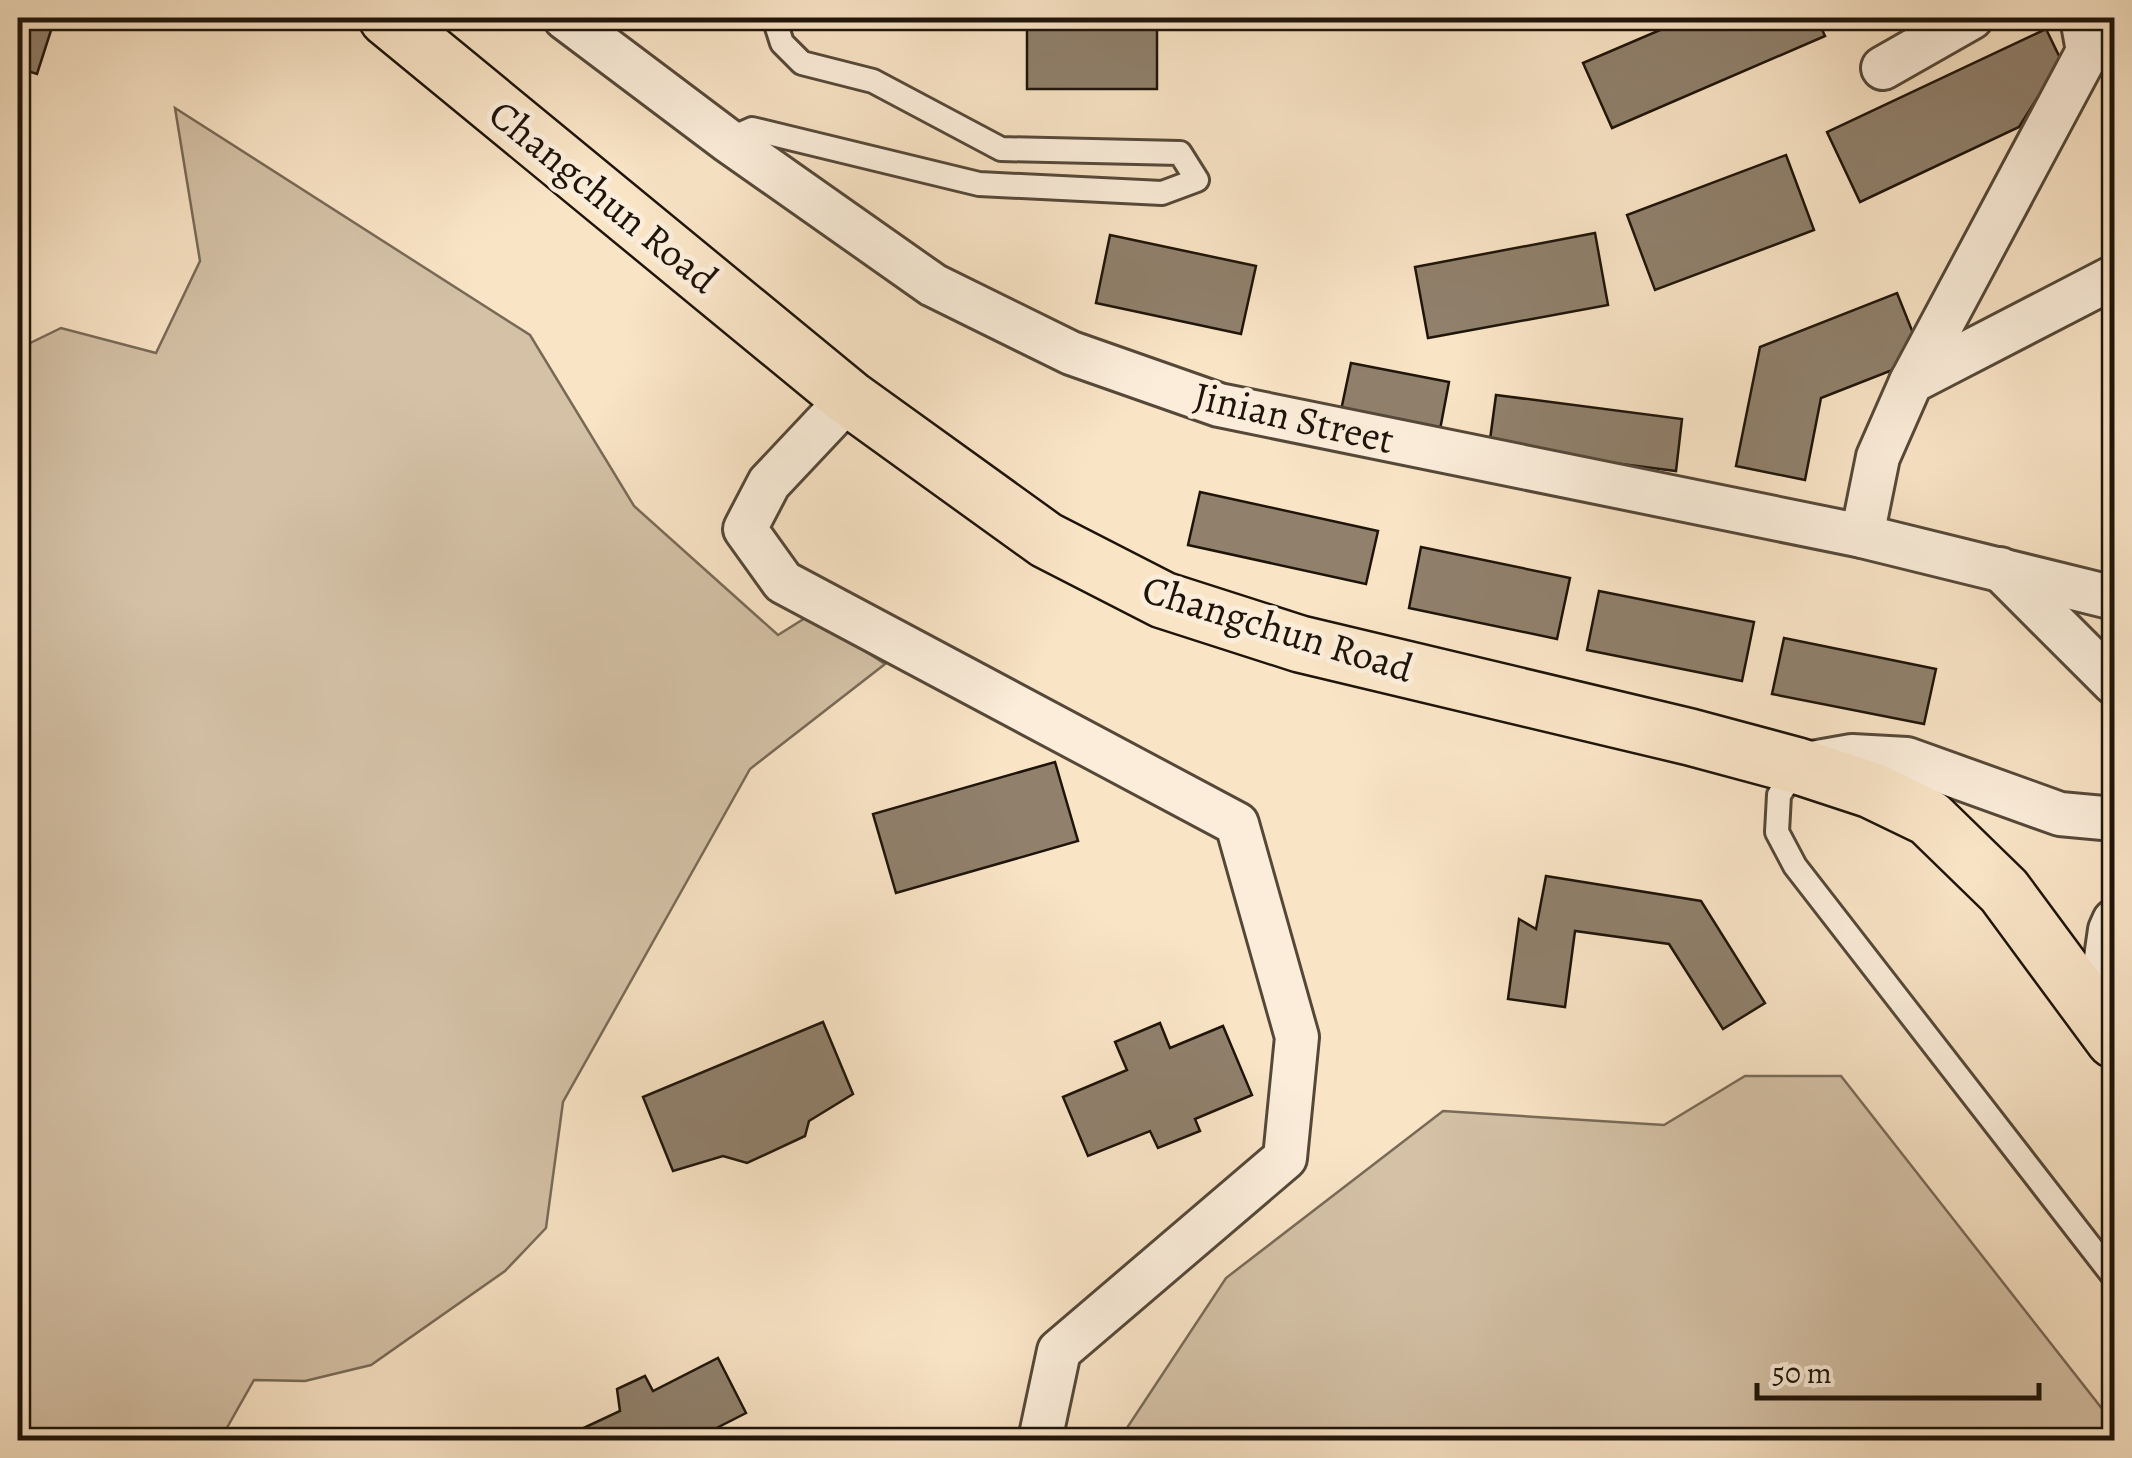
<svg xmlns="http://www.w3.org/2000/svg" width="2132" height="1458" font-family="Alegreya,serif">
	<style>
		.green { fill: #d4c1a6; stroke: #796a58; stroke-width: 2.5 }
		.building { fill: #90806c; stroke: #1e140a; stroke-width: 2.5 }
		.lines { fill: none; stroke-linecap: round; stroke-linejoin: round }
		.lane-casing { stroke: #554839; stroke-width: 28 }
		.street-casing { stroke: #554839; stroke-width: 48 }
		.primary-casing { stroke: #1e140a; stroke-width: 60 }
		.lane { stroke: #fbedda; stroke-width: 22 }
		.street { stroke: #fbedda; stroke-width: 42 }
		.primary { stroke: #f9e4c6; stroke-width: 55 }
		.labels { text-anchor: middle; stroke-width: 10; stroke-linejoin: round; paint-order: stroke }
		.street-label { font-size: 40px; fill: #1e140a; stroke: #fbedda }
	</style>
	<rect width="100%" height="100%" fill="#f9e4c6"/>
	<filter id="stains"><feTurbulence type="fractalNoise" baseFrequency=".002" numOctaves="4"/><feColorMatrix values="0 0 0 0 .2 0 0 0 0 .09 0 0 0 0 .02 0 0 0 .5 -.17"/></filter>
	<radialGradient id="worn" r=".72"><stop offset=".6" stop-color="#630" stop-opacity="0"/><stop offset="1" stop-color="#630" stop-opacity=".3"/></radialGradient>
	<g class="green">
		<polygon points="175,108 530,335 634,506 778,635 810,615 885,664 750,769 563,1102 546,1228 505,1271 371,1365 305,1381 254,1380 220,1440 18,1440 18,349 61,328 156,353 200,261"/>
		<polygon points="1745,1076 1841,1076 2114,1424 2114,1440 1119,1440 1226,1278 1443,1111 1664,1125"/>
	</g>
	<g class="building">
		<polygon points="18,18 55,18 37,74 18,68"/>
		<rect x="1027" y="18" width="130" height="71"/>
		<polygon points="1171,18 1333,18 1333,26 1171,22"/>
		<polygon points="1688,18 1817,18 1825,36 1612,128 1583,63"/>
		<polygon points="2046,29 2061,60 2019,127 1860,202 1827,132"/>
		<polygon points="1786,155 1814,230 1655,290 1627,215"/>
		<polygon points="1595,233 1608,305 1428,338 1415,267"/>
		<polygon points="1110,235 1256,266 1241,334 1096,303"/>
		<polygon points="1897,293 1923,358 1821,398 1805,480 1736,466 1760,347"/>
		<polygon points="1351,363 1449,382 1439,435 1340,415"/>
		<polygon points="1496,395 1682,419 1676,471 1489,447"/>
		<polygon points="1200,492 1378,531 1366,584 1188,545"/>
		<polygon points="1421,547 1570,578 1557,639 1409,608"/>
		<polygon points="1599,591 1754,622 1742,681 1587,650"/>
		<polygon points="1784,638 1936,669 1924,724 1772,694"/>
		<polygon points="1055,762 1078,841 896,893 873,814"/>
		<polygon points="1546,876 1701,901 1765,1003 1723,1029 1669,944 1575,931 1565,1007 1508,999 1519,919 1536,929"/>
		<polygon points="823,1022 853,1094 809,1121 805,1136 747,1163 723,1156 673,1171 643,1097"/>
		<polygon points="1160,1023 1170,1048 1223,1026 1252,1095 1195,1119 1200,1131 1158,1148 1150,1131 1088,1156 1063,1097 1127,1070 1115,1042"/>
		<polygon points="718,1358 746,1413 693,1440 558,1440 620,1411 617,1389 645,1376 653,1391"/>
	</g>
	<g class="lines">
		<g class="lane-casing">
			<g id="lane">
				<polyline points="727,140 752,129 979,184 1162,193 1197,180 1180,153 1001,149 873,81 802,63 782,43 774,18"/>
				<polyline points="1798,766 1779,795 1777,832 1795,866 2114,1277"/>
			</g>
		</g>
		<g class="street-casing">
			<g id="street">
				<polyline points="565,18 727,140 933,285 1071,353 1219,405 1862,536 2114,598"/>
				<polyline points="1883,68 1971,18"/>
				<polyline points="1911,382 2088,51 2082,18"/>
				<polyline points="849,398 769,483 745,529 783,582 1237,824 1297,1037 1285,1158 1059,1351 1040,1440"/>
				<polyline points="1862,536 1878,457 1911,382 2114,277"/>
				<polyline points="2000,569 2114,683"/>
				<polyline points="1801,765 1852,756 1907,759 2060,814 2114,819"/>
				<polyline points="2087,1003 2104,972 2110,930 2114,921"/>
			</g>
		</g>
		<g class="primary-casing">
			<polyline id="primary" points="387,18 849,398 1046,540 1163,600 1300,644 1690,737 1798,766 1871,790 1929,818 2004,891 2114,1040"/>
		</g>
		<use href="#lane" class="lane"/>
		<use href="#street" class="street"/>
		<use href="#primary" class="primary"/>
	</g>
	<g class="labels">
		<g class="street-label">
			<text transform="translate(604 196) rotate(39)" y="14">Changchun Road</text>
			<text transform="translate(1294 417) rotate(13)" y="14">Jinian Street</text>
			<text transform="translate(1278 628) rotate(17)" y="14">Changchun Road</text>
		</g>
	</g>
	<rect width="2132" height="1458" fill="none" stroke="#f9e4c6" stroke-width="60"/>
	<rect x="20" y="20" width="2092" height="1418" fill="none" stroke="#1e140a" stroke-width="5"/>
	<rect x="30" y="30" width="2072" height="1398" fill="none" stroke="#1e140a" stroke-width="2.5"/>
	<path d="M1757 1383v15h282v-15" fill="none" stroke="#1e140a" stroke-width="5"/>
	<text x="1772" y="1383" font-size="30" fill="#1e140a" stroke="#fbedda" stroke-width="8" paint-order="stroke">50 m</text>
	<rect width="100%" height="100%" filter="url(#stains)"/>
	<rect width="100%" height="100%" fill="url(#worn)"/>
</svg>
